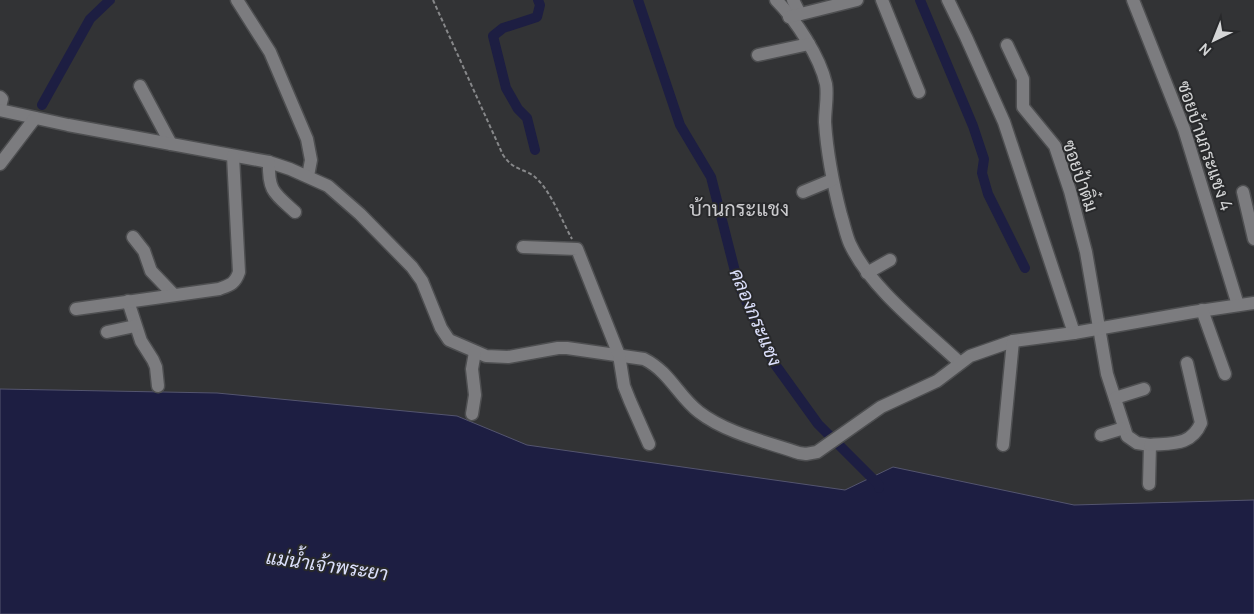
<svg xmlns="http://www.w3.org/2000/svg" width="1254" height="614" font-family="Manrope,Sarabun,sans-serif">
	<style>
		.water { fill: #1d1e42; stroke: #54556f }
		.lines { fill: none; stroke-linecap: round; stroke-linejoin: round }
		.canal { stroke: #1d1e42; stroke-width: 10 }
		.minor-casing { stroke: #4e4f51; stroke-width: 15 }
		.path { stroke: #87888a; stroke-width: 2; stroke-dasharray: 4 2.5; stroke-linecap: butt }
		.minor { stroke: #7c7c7f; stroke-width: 12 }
		.labels { text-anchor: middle; stroke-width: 4; stroke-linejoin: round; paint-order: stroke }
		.street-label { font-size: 18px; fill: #d5d6d7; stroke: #28292b }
		.water-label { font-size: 19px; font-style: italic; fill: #dce0fc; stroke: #28292b }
		.quarter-label { font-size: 20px; fill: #cbcbce; stroke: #28292b }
	</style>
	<rect width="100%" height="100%" fill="#323335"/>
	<polygon class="water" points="0,389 217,393 457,416 527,445 845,490 893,467 1074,505 1254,500 1254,614 0,614"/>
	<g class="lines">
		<g class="canal">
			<polyline points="638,0 680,125 711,177 738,283 774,363 818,424 879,485 879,488"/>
			<polyline points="920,0 973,126 984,159 982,173 988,194 1025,268"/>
			<polyline points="42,105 90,19 110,0"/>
			<polyline points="535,150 527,118 518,109 506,88 493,36 503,28 537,17 540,5 538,0"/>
		</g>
		<g class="minor-casing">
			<g id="minor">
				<polyline points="237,0 270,52 307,139 311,160 308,176"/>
				<path d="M776 0C796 20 820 57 826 84 828 96 825 110 825 122 827 154 833 184 841 215 844 224 846 235 850 244 871 289 924 329 960 363"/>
				<polyline points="793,0 800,14"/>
				<polyline points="882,0 919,92"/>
				<polyline points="948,0 966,37 1004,122 1074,333"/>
				<polyline points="1133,0 1184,129 1238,305"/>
				<polyline points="789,17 857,0"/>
				<polyline points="1007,45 1023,79 1023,107 1055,146 1070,191 1086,252 1107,374 1127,436 1137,443 1150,445 1149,484"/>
				<polyline points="758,55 809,44"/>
				<polyline points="140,86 171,144"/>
				<polyline points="0,97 2,99 0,107"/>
				<path d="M0 110 68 125 269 162 290 169 328 186 360 214 412 267 422 281 441 328 449 340 486 356 508 357 558 348H567L644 359C670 372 678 396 699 412 726 433 767 442 799 453L806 454 817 452 881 407 937 381 970 356 1013 341 1074 333 1193 312 1254 303"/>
				<path d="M269 162C268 191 274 193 295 212"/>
				<polyline points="0,164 35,118"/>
				<polyline points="803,192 832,180"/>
				<polyline points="1243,192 1254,239"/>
				<polyline points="133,237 144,251 151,271 174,295"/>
				<polyline points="523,247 577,249 619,355 624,386 630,401 649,444"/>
				<polyline points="867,273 890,260"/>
				<polyline points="128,301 141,341 153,360 156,367 158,386"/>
				<path d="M76 309 219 289C230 285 235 284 239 272L233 156"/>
				<polyline points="1202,310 1225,374"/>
				<polyline points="107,332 135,326"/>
				<polyline points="1115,398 1144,389"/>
				<polyline points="472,414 475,395 472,369 475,352"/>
				<polyline points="1101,435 1124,428"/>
				<polyline points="1003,445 1013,341"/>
				<path d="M1150 445C1172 443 1191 446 1201 423L1187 363"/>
			</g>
		</g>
		<path class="path" d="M433 0 503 155C515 173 526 167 538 180 552 194 562 221 572 239"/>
		<use href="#minor" class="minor"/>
	</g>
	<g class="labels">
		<g class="street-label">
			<text transform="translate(1205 146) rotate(71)" y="6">ซอยบ้านกระแชง 4</text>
			<text transform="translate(1080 176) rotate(71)" y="6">ซอยป้าติ๋ม</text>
		</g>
		<g class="water-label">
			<text transform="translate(756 317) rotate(67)" y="7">คลองกระแชง</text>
			<text transform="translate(327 565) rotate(8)" y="7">แม่น้ำเจ้าพระยา</text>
		</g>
		<g class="quarter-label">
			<text x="739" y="216">บ้านกระแชง</text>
		</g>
	</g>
	<g transform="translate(1214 40) rotate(223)" stroke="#28292b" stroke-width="4" paint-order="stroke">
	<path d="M0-4L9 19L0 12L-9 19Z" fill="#d5d6d7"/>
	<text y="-8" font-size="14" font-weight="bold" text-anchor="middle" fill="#d5d6d7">N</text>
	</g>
</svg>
